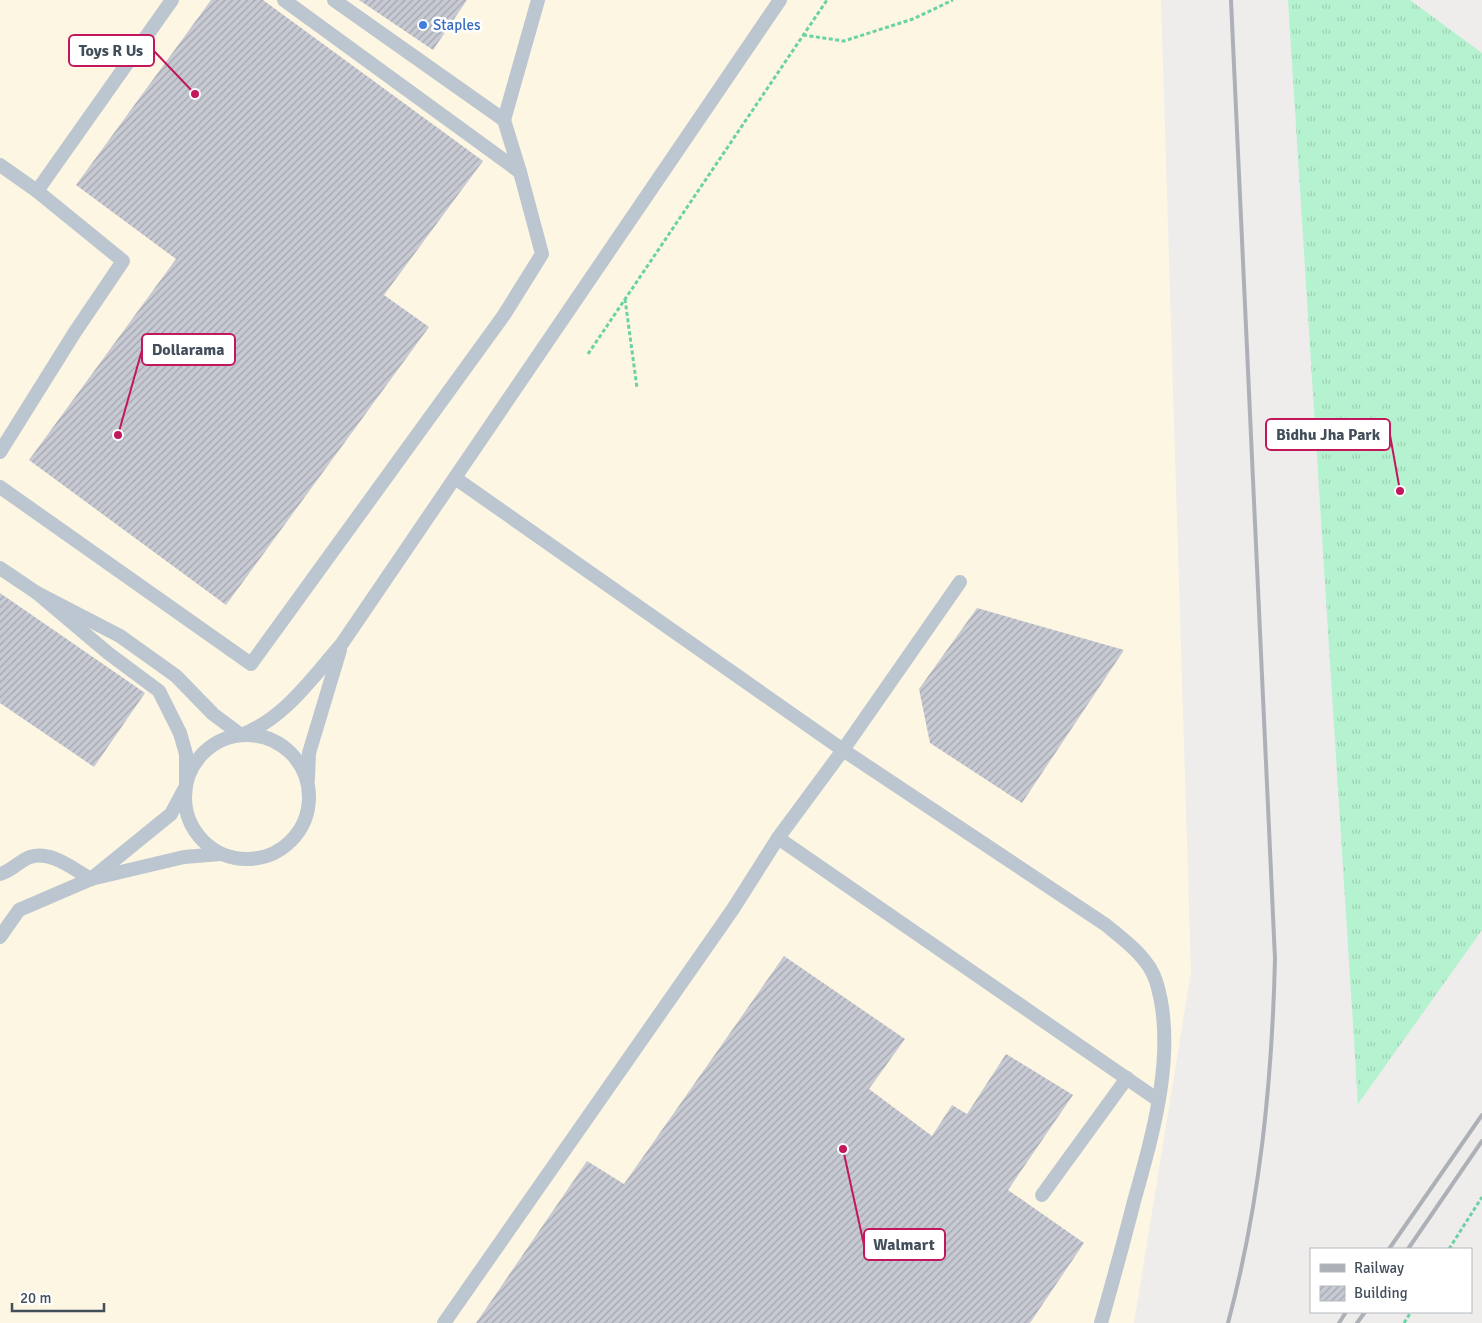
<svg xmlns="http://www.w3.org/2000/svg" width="1482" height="1323" font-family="Signika,sans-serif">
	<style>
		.commercial { fill: #fdf6e2 }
		.grass { fill: url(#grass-tufts) }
		.building { fill: url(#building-hatch) }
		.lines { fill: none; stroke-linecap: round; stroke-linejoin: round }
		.path { stroke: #6bd2a4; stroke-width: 3; stroke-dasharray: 4 2.5; stroke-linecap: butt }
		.lane { stroke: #bbc6d0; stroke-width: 14 }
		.rail { stroke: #adb1b7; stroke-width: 4 }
		.shop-dot { fill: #3f7fe0; stroke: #fff; stroke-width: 2 }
		.labels { text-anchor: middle; stroke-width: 5; stroke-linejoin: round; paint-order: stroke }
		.shop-label { font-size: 15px; fill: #366cbe; stroke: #fff; text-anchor: start }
		.leader { fill: none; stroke: #c2185b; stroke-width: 2 }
		.callout-dot { fill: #c2185b; stroke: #fff; stroke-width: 2 }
		.callout { fill: #fff; stroke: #c2185b; stroke-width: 2 }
		.callout-label { font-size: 16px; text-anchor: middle; font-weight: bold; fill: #434e5b }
	</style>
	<defs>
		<pattern id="grass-tufts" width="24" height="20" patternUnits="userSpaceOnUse" patternTransform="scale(1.25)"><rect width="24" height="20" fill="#b5f2d0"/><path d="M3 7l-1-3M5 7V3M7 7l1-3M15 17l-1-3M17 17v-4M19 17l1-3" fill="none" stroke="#9dd1b5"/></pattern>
		<pattern id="building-hatch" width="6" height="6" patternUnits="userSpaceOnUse" patternTransform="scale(1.25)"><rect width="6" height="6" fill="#c7cad3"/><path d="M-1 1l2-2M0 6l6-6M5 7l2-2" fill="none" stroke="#a3a6ae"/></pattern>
	</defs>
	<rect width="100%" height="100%" fill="#efecec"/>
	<polygon class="commercial" points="0,0 1161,0 1191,972 1134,1323 0,1323"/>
	<polygon class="grass" points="1288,0 1410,0 1482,53 1482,930 1358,1104"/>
	<g class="building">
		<polygon points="211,0 263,0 483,161 384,295 429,327 226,605 29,460 176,259 76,185"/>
		<polygon points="359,0 467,0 433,50"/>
		<polygon points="0,593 145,693 94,767 0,703"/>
		<polygon points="977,608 1124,650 1022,803 930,743 919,689"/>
		<polygon points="784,956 905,1039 869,1089 932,1136 952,1105 967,1114 1006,1054 1073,1095 1008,1190 1084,1243 1030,1323 476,1323 587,1161 624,1184"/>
	</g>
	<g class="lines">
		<g class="path">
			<polyline points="803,35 844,41 913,19 953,0"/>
			<polyline points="625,299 637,388"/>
			<polyline points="588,354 827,0"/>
			<polyline points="1449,1249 1482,1197"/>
			<polyline points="1404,1323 1411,1312"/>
		</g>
		<g class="lane">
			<polyline points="284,0 520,172"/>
			<polyline points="334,0 504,120 538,0"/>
			<polyline points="0,165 37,191 123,261 75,332 0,452"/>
			<polyline points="37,191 172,0"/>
			<path d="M455 478 843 750 1106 925C1125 941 1148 957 1156 981 1178 1051 1152 1137 1133 1205 1123 1245 1112 1284 1101 1323"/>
			<polyline points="0,487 251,664 504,315 542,254 520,172 504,120"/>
			<polyline points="0,568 37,593 108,653 159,691 180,733 186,754 186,786 171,814 91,879"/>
			<path d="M37 593 120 636 176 676 213 714 241 735C284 719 311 679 341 645L780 0"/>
			<circle cx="247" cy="797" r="62"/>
			<polyline points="308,779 309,753 340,650"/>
			<polyline points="778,838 1158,1100"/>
			<path d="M0 874C12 871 19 861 30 857 51 850 73 869 91 879"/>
			<polyline points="0,937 19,910 91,879 184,857 221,854"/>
			<polyline points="1042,1195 1127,1078"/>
			<polyline points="444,1323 733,909 778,838 843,750 960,582"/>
		</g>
		<g class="rail">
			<polyline points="1389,1249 1482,1115"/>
			<polyline points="1408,1249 1482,1141"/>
			<path d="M1228 1323C1260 1203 1272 1082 1275 959L1231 0"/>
			<polyline points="1339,1323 1346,1312"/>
			<polyline points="1357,1323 1365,1312"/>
		</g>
	</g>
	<circle class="shop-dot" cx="423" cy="25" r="5"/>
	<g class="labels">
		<g class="shop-label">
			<text x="433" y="30">Staples</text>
		</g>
	</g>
	<path class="leader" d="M195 94L154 51M118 435L142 350M1400 491L1390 435M843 1149L864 1245"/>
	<g class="callout-dot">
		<circle cx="195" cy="94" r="5"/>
		<circle cx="118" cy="435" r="5"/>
		<circle cx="1400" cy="491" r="5"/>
		<circle cx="843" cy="1149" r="5"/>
	</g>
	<g class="callout">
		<rect x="69" y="35" width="85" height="31" rx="5"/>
		<rect x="142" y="334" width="93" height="31" rx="5"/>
		<rect x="1266" y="419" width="124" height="31" rx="5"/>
		<rect x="864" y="1229" width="81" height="31" rx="5"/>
	</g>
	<g class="callout-label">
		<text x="111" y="56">Toys R Us</text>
		<text x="188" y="355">Dollarama</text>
		<text x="1328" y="440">Bidhu Jha Park</text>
		<text x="904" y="1250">Walmart</text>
	</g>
	<rect x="1310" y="1248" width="162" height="65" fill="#ffffff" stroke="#b4b8bd"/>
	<rect x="1320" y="1264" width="25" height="8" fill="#adb1b7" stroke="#b4b8bd"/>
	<text x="1354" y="1273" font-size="15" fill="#434e5b">Railway</text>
	<rect x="1320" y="1286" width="25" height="15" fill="url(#building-hatch)" stroke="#b4b8bd"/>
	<text x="1354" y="1298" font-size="15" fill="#434e5b">Building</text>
	<path d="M12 1303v8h92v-8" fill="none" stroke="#434e5b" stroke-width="2.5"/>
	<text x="20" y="1303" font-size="15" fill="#434e5b" stroke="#ffffff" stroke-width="4" paint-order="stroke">20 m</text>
</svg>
